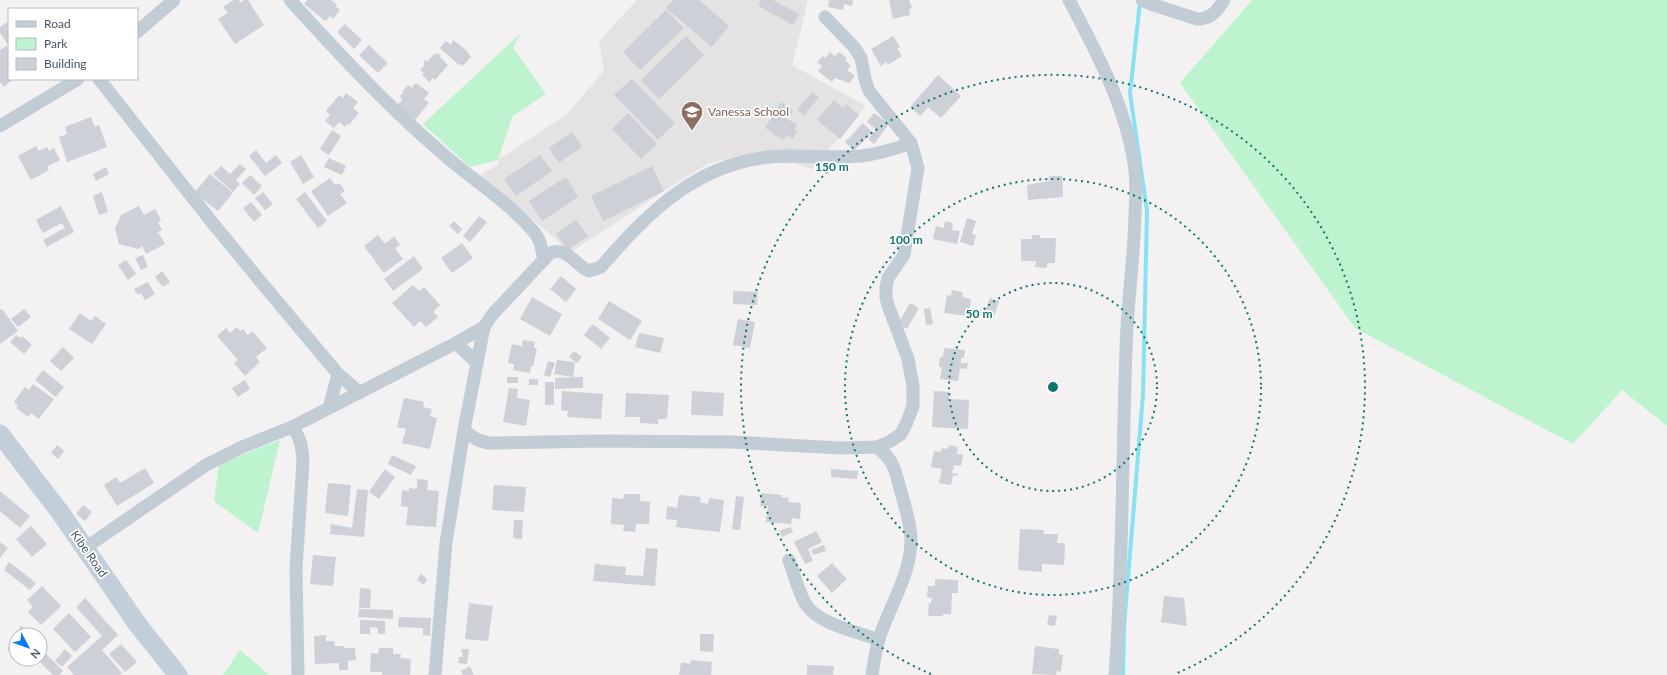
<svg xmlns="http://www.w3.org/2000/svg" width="1667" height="675" font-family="Lato,sans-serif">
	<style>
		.education { fill: #e5e2e3 }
		.green { fill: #bdf3cf }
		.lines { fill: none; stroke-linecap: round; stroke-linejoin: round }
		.stream { stroke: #87e2f4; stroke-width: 4 }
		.building { fill: #cdd0d6 }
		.street { stroke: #c1ccd4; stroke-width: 13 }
		.secondary { stroke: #c2cfdb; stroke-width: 19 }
		.ring { fill: none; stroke: #0f766e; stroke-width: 2; stroke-dasharray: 2 4 }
		.labels { text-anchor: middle; stroke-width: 3.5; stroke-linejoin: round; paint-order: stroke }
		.education-label { font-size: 12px; fill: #785e54; stroke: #fff; text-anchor: start }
		.street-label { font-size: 12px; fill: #475560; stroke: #fff }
		.centre { fill: #0f766e; stroke: #fff; stroke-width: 2 }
		.ring-label { font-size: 12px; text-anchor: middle; font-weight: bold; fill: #0f766e; stroke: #fff; stroke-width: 3.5; stroke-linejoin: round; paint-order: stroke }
	</style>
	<rect width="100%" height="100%" fill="#f3f1f1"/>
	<polygon class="education" points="637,0 808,0 792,65 866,106 812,169 759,151 709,163 670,187 571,252 480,175 498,165 498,160 567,114 604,71 599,41"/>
	<g class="green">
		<polygon points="1252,0 1667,0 1667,426 1622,390 1573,444 1355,328 1180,83"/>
		<polygon points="521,33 513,48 546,94 512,117 498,160 470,167 423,124"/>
		<polygon points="280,440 258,533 214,501 219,464"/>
		<polygon points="240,650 269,675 223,675"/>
	</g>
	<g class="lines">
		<polyline class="stream" points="1123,675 1124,626 1143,395 1147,211 1130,93 1140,2"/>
	</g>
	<g class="building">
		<polygon points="233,0 239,0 240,3 244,0 248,0 264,25 235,44 218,19 228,13 223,7"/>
		<polygon points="307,0 331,0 337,5 336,7 340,10 333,19 330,16 325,21 304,4"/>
		<polygon points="673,0 699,0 729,26 712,47 666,8"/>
		<polygon points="761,0 773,0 799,14 793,25 758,6"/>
		<polygon points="829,0 853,0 852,6 844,4 843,10 828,7"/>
		<polygon points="889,0 909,0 912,8 909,9 910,15 893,19"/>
		<polygon points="666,10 684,28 640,70 623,52"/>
		<polygon points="7,22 9,25 9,46 0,33 0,27"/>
		<polygon points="345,24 362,40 354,49 337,32"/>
		<polygon points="686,36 704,55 659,99 641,80"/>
		<polygon points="893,36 900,47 897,48 902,56 888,65 886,62 881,66 871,49"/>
		<polygon points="453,40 466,50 471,57 463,66 461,64 459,65 440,48 446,41 451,45"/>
		<polygon points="369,45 388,63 378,73 359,55"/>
		<polygon points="6,46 9,50 9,79 12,80 4,87 0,82 0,50"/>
		<polygon points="830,52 835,56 839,52 847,58 845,60 851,66 847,70 855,76 849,83 835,78 832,82 818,71 822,66 817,62 823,56 825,58"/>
		<polygon points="435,53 437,55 438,53 441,56 440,57 448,65 435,80 433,78 429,82 422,75 424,73 420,70 425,64 423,62 425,60 427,62"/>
		<polygon points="938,75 961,96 941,118 928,107 920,116 910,107"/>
		<polygon points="632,79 675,123 658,140 614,95"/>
		<polygon points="416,83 429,93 424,99 429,103 415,120 396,106 402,100 400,96 402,94 404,94 402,92 408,85 412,88"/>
		<polygon points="812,92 819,97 804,116 797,110"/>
		<polygon points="346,93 358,102 353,108 359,113 349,125 347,124 345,127 339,122 334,128 325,121 330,115 326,111 339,95 343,98"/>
		<polygon points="834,100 843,108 846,104 859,115 840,139 817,120"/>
		<polygon points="781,102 793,111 791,115 786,111 783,115 776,109"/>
		<polygon points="628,113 657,144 641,159 612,129"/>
		<polygon points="874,113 889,124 874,144 868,139 876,129 867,122"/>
		<polygon points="779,115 797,124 794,130 797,132 793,139 786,135 784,140 772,134 773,132 765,128 772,116 777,119"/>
		<polygon points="91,117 95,127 99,125 107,147 67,162 59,137 67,134 65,127"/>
		<polygon points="863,123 872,132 854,151 845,142"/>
		<polygon points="332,130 341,136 329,155 320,149"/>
		<polygon points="572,132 582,147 559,163 549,148"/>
		<polygon points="36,146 39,151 47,147 49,151 54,148 60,160 47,166 49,170 31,180 18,156"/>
		<polygon points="256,150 266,163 276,155 282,163 265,176 249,156"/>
		<polygon points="301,155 314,177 303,184 290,162"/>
		<polygon points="540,155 552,171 516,196 504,179"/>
		<polygon points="329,158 346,166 342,175 324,167"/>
		<polygon points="240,164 246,169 236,180 240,184 233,192 213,174 221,166 230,174"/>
		<polygon points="652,166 664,191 603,221 591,196"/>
		<polygon points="106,167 109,174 96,181 93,174"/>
		<polygon points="210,174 233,193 218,211 194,193"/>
		<polygon points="250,175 262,186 254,195 242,183"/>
		<polygon points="1049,176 1062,176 1063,197 1028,200 1027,185 1049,181"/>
		<polygon points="566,177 578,197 542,221 529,201"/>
		<polygon points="330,178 335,185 339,183 345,191 340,194 347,203 328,216 311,191"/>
		<polygon points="102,192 108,212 99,215 93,196"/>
		<polygon points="263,192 273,204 265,210 255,198"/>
		<polygon points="305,192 327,221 318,228 296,199"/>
		<polygon points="251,202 262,215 254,222 243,208"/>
		<polygon points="61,206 74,232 47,247 43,240 65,228 62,223 43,233 36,220"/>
		<polygon points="139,206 144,215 155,209 161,220 158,222 162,230 158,232 165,244 146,254 142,246 138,249 119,244 115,229 121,215"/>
		<polygon points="479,216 487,222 470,242 463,236"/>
		<polygon points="967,218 976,221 972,234 976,235 973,246 960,242"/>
		<polygon points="576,220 588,236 568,250 556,234"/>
		<polygon points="454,221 462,229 458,234 449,226"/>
		<polygon points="945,221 953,223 952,230 960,231 957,244 933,239 936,226 944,228"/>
		<polygon points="378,235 385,244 394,236 400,245 395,248 403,259 384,273 364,246"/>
		<polygon points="1032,235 1040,235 1040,238 1056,238 1055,263 1047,263 1047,268 1035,267 1036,261 1021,261 1021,239 1032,239"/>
		<polygon points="462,243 473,258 452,273 441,258"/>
		<polygon points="143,255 148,267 141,270 135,258"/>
		<polygon points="414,256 423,269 393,291 384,279"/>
		<polygon points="126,260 136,274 128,280 118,265"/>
		<polygon points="162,271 170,282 163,287 155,277"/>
		<polygon points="561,276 576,289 566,302 550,289"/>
		<polygon points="148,282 155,294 145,300 141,293 138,295 134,289"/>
		<polygon points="413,285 419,291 424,287 440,305 433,312 438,317 426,327 420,321 414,327 392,303"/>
		<polygon points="952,290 963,292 962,297 971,299 969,316 944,313 947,295 951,296"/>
		<polygon points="733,291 758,292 757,305 733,304"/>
		<polygon points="532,297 562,314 550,336 520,319"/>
		<polygon points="990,298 999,301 993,320 983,317"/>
		<polygon points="609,301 642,321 630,340 598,319"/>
		<polygon points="910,303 919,308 907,329 898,324"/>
		<polygon points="930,308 933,324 926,325 924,309"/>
		<polygon points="2,309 18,331 0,344 0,310"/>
		<polygon points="24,309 31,317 18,327 11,319"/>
		<polygon points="80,313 91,321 95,316 106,324 92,344 69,329"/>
		<polygon points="738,319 755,322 750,348 733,345"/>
		<polygon points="593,324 610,338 601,349 584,335"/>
		<polygon points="237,327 240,331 243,329 248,335 252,331 267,348 256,357 260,362 245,376 234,363 238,360 217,336 226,328 230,333"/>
		<polygon points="639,333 664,338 660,353 635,347"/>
		<polygon points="16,335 20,338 22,336 32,345 24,354 10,342"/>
		<polygon points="523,340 535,342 534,348 537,348 533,367 531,366 530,373 513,370 514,364 508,363 512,344 522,346"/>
		<polygon points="63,347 74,358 61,371 50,361"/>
		<polygon points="944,348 965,350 964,358 961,358 961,363 968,363 967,369 960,368 958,381 940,379 942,367 939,367 940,357 943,357"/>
		<polygon points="574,351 582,357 577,363 569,357"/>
		<polygon points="557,360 575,362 573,377 554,374"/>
		<polygon points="548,361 555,363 550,377 544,375"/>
		<polygon points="43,370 64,387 56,397 35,380"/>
		<rect x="507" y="377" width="11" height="6"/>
		<polygon points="583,377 583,388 555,389 555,378"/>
		<rect x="529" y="379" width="9" height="6"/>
		<polygon points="245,380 250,389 238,397 232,388"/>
		<rect x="545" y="382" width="9" height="23"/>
		<polygon points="33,384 54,399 39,419 31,413 28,417 16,408 18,406 14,402 25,387 29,390"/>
		<polygon points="509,388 518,389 517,398 530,400 526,426 503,422"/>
		<polygon points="562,391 603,394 601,419 567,417 568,411 561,410"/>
		<polygon points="692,391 724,393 723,416 691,415"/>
		<polygon points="934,391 949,392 949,399 969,400 968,429 932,427"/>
		<polygon points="626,393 669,395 667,419 658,419 658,424 640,423 640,417 625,417"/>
		<polygon points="404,398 424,402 423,407 432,409 430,416 437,418 430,449 402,443 406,429 397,427"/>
		<polygon points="57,445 64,451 58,459 51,453"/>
		<polygon points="949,445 958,447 957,454 963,455 961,466 954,465 952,473 958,474 957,476 953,475 951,485 939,483 942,469 931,467 934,451 941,452 942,448 948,449"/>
		<polygon points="392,455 416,466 411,475 388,464"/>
		<polygon points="145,468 154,483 117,506 104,485 116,477 120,483"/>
		<polygon points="385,469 395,477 379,499 369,492"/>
		<polygon points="831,469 858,471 857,479 831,477"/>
		<polygon points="417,479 428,480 427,490 439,491 436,527 406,525 408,507 401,506 402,490 409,491 409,488 417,489"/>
		<polygon points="328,483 351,485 348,516 325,513"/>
		<polygon points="494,485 526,487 524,512 492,510"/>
		<polygon points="357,489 368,490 364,537 330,534 331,524 352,528"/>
		<polygon points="0,491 30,516 20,528 0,511"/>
		<polygon points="761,493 782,495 781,497 789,498 788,502 801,503 800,519 792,518 791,524 766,522 768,506 760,506"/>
		<polygon points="624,494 640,494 640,501 650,502 649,524 636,524 635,532 623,531 624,525 611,524 612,498 623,499"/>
		<polygon points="679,495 701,497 700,502 708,504 709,498 724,500 720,532 676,527 677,520 666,519 667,506 677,508"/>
		<polygon points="736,496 744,497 740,530 732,529"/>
		<polygon points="83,505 92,512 85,521 76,514"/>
		<polygon points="514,520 523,520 522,539 513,538"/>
		<polygon points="31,526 47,544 32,557 16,539"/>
		<polygon points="791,527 793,532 782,537 779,531"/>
		<polygon points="1020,529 1044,530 1043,534 1058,534 1057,543 1065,543 1064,565 1042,564 1042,572 1018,570"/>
		<polygon points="816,531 822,542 808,549 813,561 805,564 794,542"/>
		<polygon points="0,542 8,548 0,558"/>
		<polygon points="824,545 826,551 813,555 811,550"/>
		<polygon points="646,548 658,549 655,586 593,581 595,564 626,567 625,575 643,576"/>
		<polygon points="313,555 336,557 333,586 310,584"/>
		<polygon points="9,562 36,583 30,590 4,570"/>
		<polygon points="832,563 847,579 832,593 817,576"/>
		<polygon points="421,574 427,579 424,585 417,580"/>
		<polygon points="935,579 958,580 958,593 952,593 951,614 943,614 943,616 928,616 929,603 931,603 932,598 927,597 928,586 935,586"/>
		<polygon points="42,586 61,606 41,625 28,612 33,607 27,600"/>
		<polygon points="360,588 371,589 370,608 359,608"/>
		<polygon points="1164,596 1184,598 1187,626 1161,622"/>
		<polygon points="85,598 118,635 102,650 122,673 120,675 74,675 67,667 102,636 76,607"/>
		<polygon points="469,603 493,606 488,641 465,639"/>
		<polygon points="359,609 393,610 393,619 358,617"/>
		<polygon points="69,613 91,637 75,652 53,629"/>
		<polygon points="1049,615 1057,616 1055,626 1047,625"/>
		<polygon points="399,617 431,618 430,636 423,635 423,628 398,627"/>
		<polygon points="360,620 385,621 385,634 378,634 378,628 370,627 370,634 360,634"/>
		<polygon points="21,626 35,634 16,635 16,655 7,650"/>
		<polygon points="700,634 714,634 713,652 700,651"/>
		<polygon points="326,635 326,641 334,641 335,646 344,646 345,648 355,648 356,660 348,661 348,670 339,670 339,663 315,664 314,636"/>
		<polygon points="121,644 137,662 125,672 109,654"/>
		<polygon points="1035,646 1059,649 1059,654 1063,655 1061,672 1057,671 1056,675 1032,674"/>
		<polygon points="379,648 393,648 393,654 401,654 400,658 411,659 410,675 382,675 382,672 370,672 371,653 378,654"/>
		<polygon points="65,649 72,656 62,667 55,661"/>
		<polygon points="461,649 469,649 467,664 458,663 459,657 463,657"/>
		<polygon points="45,653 63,671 59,675 53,675 38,660"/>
		<polygon points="691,660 712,662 711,675 679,675 681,662 690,664"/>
		<polygon points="807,665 834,666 833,675 807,675"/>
		<polygon points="470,666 474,675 463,675 461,671"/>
	</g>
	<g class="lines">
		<g class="street">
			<path d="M290 0C338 53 387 106 442 153 472 180 508 201 534 232 541 239 542 251 544 260"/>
			<path d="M1069 0C1096 51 1125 105 1134 163 1137 180 1136 198 1135 215 1134 260 1127 305 1126 350 1122 458 1123 567 1115 675"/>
			<path d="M1142 0 1148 3 1197 19C1211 19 1217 11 1224 0"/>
			<polyline points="137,32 174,0"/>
			<polyline points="99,79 211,221 256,276 338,374 360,393"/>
			<polyline points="0,126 78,79"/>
			<polyline points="456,343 477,363"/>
			<polyline points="329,408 338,374"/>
			<path d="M292 427C301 438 302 447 303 461L296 568 298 675"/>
			<path d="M464 430C472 437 479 442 490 443L598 441 732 442 840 448 877 447 889 442 901 434 907 422 913 406V386L908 359 889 308 886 298V287L888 278 904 255 918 168 911 143 869 91 865 79 861 58 854 47 825 17"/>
			<polyline points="85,548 206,465 242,447 292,427 456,343 484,327"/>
			<path d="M789 560C794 574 798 590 805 603 818 625 857 631 879 640"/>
			<path d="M435 675 446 543 464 430 484 327 492 315 506 300 550 253C567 246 575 265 589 271L601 267C651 209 702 158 785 156 810 156 836 158 861 156 878 154 895 149 911 143"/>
			<path d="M872 675C874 661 876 646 881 633 892 602 912 571 911 537 910 522 905 506 901 492 895 471 895 461 877 447"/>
		</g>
		<polyline class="secondary" points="0,434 60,512 138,625 178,675"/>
	</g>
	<g class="ring">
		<circle cx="1053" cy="387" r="104"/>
		<circle cx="1053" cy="387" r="208"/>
		<path d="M931 674A312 312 0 1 1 1175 674"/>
	</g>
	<defs>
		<g id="school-pin" transform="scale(1.15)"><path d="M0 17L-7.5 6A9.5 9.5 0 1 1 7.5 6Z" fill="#8d6e63" stroke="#fff"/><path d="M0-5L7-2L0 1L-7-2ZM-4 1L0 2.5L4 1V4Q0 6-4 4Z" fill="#fff"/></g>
	</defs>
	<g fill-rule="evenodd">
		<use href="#school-pin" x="692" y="112"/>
	</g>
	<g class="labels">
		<g class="education-label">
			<text x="708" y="116">Vanessa School</text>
		</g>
		<g class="street-label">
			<text transform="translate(89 554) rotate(55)" y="4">Kibe Road</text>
		</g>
	</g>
	<circle cx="1053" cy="387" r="6" class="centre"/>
	<g class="ring-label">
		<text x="832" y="171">150 m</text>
		<text x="906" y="244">100 m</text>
		<text x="979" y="318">50 m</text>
	</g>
	<rect x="8" y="8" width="130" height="72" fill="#ffffff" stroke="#b5bbbf"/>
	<rect x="16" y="21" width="20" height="6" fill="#c2cfdb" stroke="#b5bbbf"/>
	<text x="44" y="28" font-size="12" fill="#475560">Road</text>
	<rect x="16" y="38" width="20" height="12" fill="#bdf3cf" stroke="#b5bbbf"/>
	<text x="44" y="48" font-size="12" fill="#475560">Park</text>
	<rect x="16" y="58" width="20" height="12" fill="#cdd0d6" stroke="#b5bbbf"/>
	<text x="44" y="68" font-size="12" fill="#475560">Building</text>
	<g transform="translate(28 647) rotate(131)"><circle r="19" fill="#ffffff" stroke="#b5bbbf"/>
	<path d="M0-3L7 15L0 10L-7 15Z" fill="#0a7bf4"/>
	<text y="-6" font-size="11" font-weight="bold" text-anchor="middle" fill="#475560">N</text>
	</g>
</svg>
